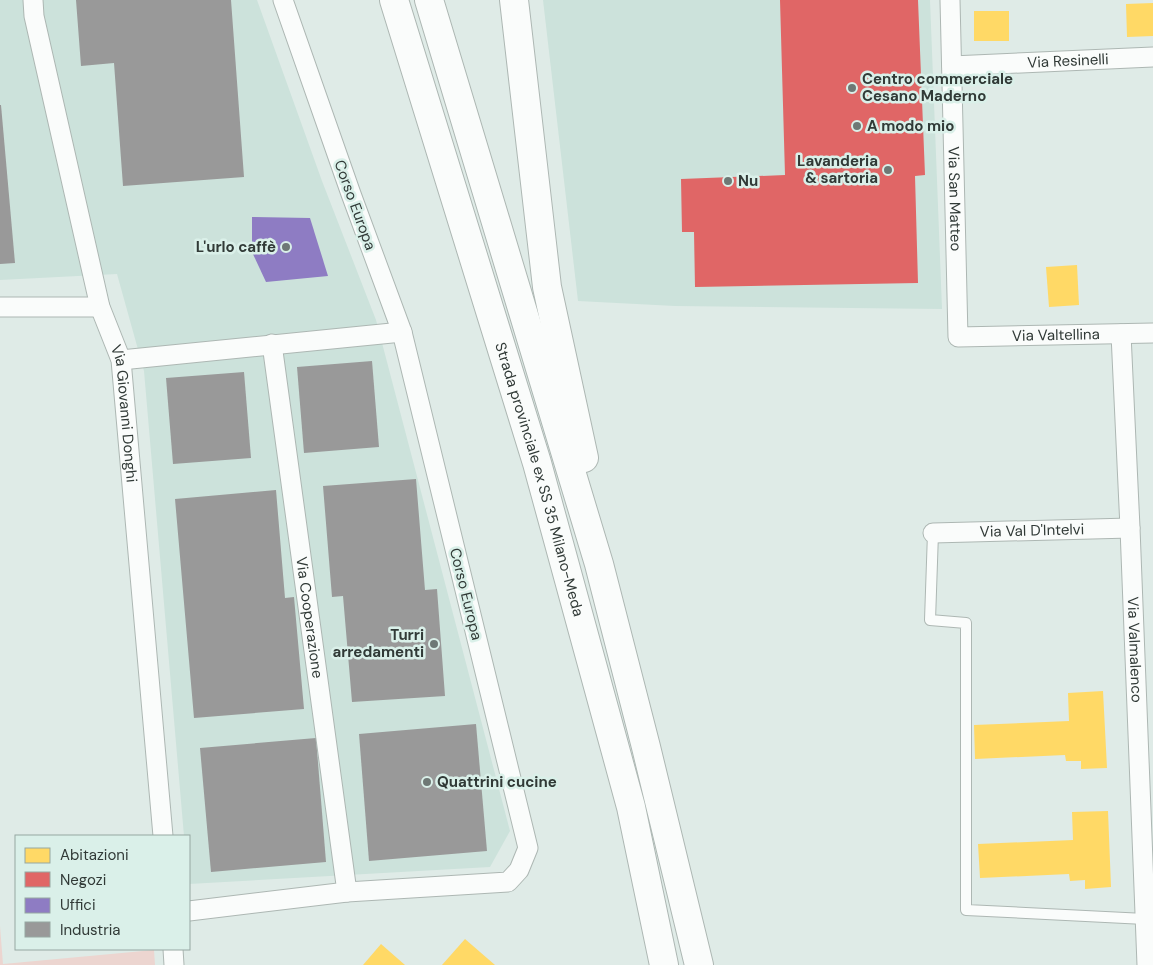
<svg xmlns="http://www.w3.org/2000/svg" width="1153" height="965" font-family="'DM Sans',sans-serif">
	<style>
		.built { fill: #cce2db }
		.green { fill: #ecd5d0 }
		.homes { fill: #ffd966 }
		.shops { fill: #e06666 }
		.offices { fill: #8e7cc3 }
		.industry { fill: #999 }
		.lines { fill: none; stroke-linecap: round; stroke-linejoin: round }
		.service-casing { stroke: #adb7b3; stroke-width: 12 }
		.minor-casing { stroke: #adb7b3; stroke-width: 21 }
		.trunk-casing { stroke: #adb7b3; stroke-width: 30 }
		.service { stroke: #fafcfb; stroke-width: 10 }
		.minor { stroke: #fafcfb; stroke-width: 19 }
		.trunk { stroke: #fafcfb; stroke-width: 28 }
		.poi-dot { fill: #6e7875; stroke: #daf0e9; stroke-width: 2 }
		.labels { text-anchor: middle; stroke-width: 5; stroke-linejoin: round; paint-order: stroke }
		.street-label { font-size: 15px; fill: #313a37; stroke: #daf0e9 }
		.poi-label { font-size: 15px; font-weight: bold; fill: #313a37; stroke: #daf0e9; text-anchor: start }
	</style>
	<rect width="100%" height="100%" fill="#dfebe7"/>
	<g class="built">
		<polygon points="0,0 257,0 322,181 376,320 510,831 490,867 189,884 189,836 184,836 144,371 117,274 0,280"/>
		<polygon points="543,0 930,0 942,309 675,306 578,301"/>
	</g>
	<polygon class="green" points="0,926 3,964 154,950 155,965 0,965"/>
	<g class="homes">
		<polygon points="1153,3 1153,36 1127,37 1126,4"/>
		<rect x="974" y="11" width="35" height="30"/>
		<polygon points="1077,265 1079,305 1049,307 1046,267"/>
		<polygon points="1103,691 1107,768 1081,769 1081,761 1066,761 1065,755 975,759 974,725 1069,721 1068,693"/>
		<polygon points="1108,811 1111,887 1085,889 1085,880 1070,881 1069,874 980,878 978,844 1073,840 1072,812"/>
		<polygon points="465,939 495,965 442,965"/>
		<polygon points="381,944 405,965 363,965"/>
	</g>
	<polygon class="shops" points="780,0 918,0 925,175 915,176 918,283 695,287 694,232 682,232 681,179 785,175"/>
	<polygon class="offices" points="252,217 310,218 328,276 266,282 252,252"/>
	<g class="industry">
		<polygon points="76,0 231,0 244,177 123,186 114,63 81,66"/>
		<polygon points="0,105 1,105 15,263 0,264"/>
		<polygon points="372,361 379,447 304,453 297,367"/>
		<polygon points="244,372 251,458 173,464 166,378"/>
		<polygon points="416,479 425,590 437,589 445,696 352,702 343,596 332,597 323,486"/>
		<polygon points="276,490 285,598 294,597 304,709 194,718 175,499"/>
		<polygon points="476,724 487,851 369,861 359,734"/>
		<polygon points="316,738 326,862 211,872 200,748"/>
	</g>
	<g class="lines">
		<g class="service-casing">
			<polyline id="service" points="933,533 930,620 966,623 966,910 1145,919"/>
		</g>
		<g class="minor-casing">
			<g id="minor">
				<path id="s1" d="M33 0 34 16 100 307 121 360 163 836"/>
				<path id="s2" d="M950 0 958 337 1153 333"/>
				<path id="s3" d="M952 66 1153 57"/>
				<polyline points="0,307 100,307"/>
				<path id="s4" d="M1121 334 1130 528 1147 965"/>
				<path id="s5" d="M272 344 347 892"/>
				<polyline points="121,360 402,332"/>
				<path id="s6" d="M933 533 1130 528"/>
				<polyline points="189,911 347,892 508,882 519,870 528,848 402,332 351,194 283,0"/>
				<polyline points="173,949 174,965"/>
			</g>
		</g>
		<g class="trunk-casing">
			<g id="trunk">
				<path id="s7" d="M394 0 537 463 631 807 664 965"/>
				<polyline points="429,0 599,564 646,747 699,965"/>
				<polyline points="514,0 547,287 584,458"/>
			</g>
		</g>
		<use href="#service" class="service"/>
		<use href="#minor" class="minor"/>
		<use href="#trunk" class="trunk"/>
	</g>
	<g class="poi-dot">
		<circle cx="852" cy="88" r="5"/>
		<circle cx="857" cy="126" r="5"/>
		<circle cx="888" cy="170" r="5"/>
		<circle cx="728" cy="181" r="5"/>
		<circle cx="286" cy="247" r="5"/>
		<circle cx="434" cy="644" r="5"/>
		<circle cx="427" cy="782" r="5"/>
	</g>
	<g class="labels">
		<g class="street-label">
			<text dy="5" stroke="none"><textPath href="#s3" startOffset="116">Via Resinelli</textPath></text>
			<text dy="5" stroke="none"><textPath href="#s2" startOffset="199">Via San Matteo</textPath></text>
			<text transform="translate(355 205) rotate(70)" y="5">Corso Europa</text>
			<text dy="5" stroke="none"><textPath href="#s2" startOffset="435">Via Valtellina</textPath></text>
			<text dy="5" stroke="none"><textPath href="#s1" startOffset="425">Via Giovanni Donghi</textPath></text>
			<text dy="5" stroke="none"><textPath href="#s7" startOffset="501">Strada provinciale ex SS 35 Milano-Meda</textPath></text>
			<text dy="5" stroke="none"><textPath href="#s6" startOffset="99">Via Val D'Intelvi</textPath></text>
			<text transform="translate(466 594) rotate(76)" y="5">Corso Europa</text>
			<text dy="5" stroke="none"><textPath href="#s5" startOffset="276">Via Cooperazione</textPath></text>
			<text dy="5" stroke="none"><textPath href="#s4" startOffset="316">Via Valmalenco</textPath></text>
		</g>
		<g class="poi-label">
			<text x="862" y="84">Centro commerciale<tspan x="862" dy="17">Cesano Maderno</tspan></text>
			<text x="867" y="131">A modo mio</text>
			<text x="878" y="166" text-anchor="end">Lavanderia<tspan x="878" dy="17">&amp; sartoria</tspan></text>
			<text x="738" y="186">Nu</text>
			<text x="276" y="252" text-anchor="end">L'urlo caffè</text>
			<text x="424" y="640" text-anchor="end">Turri<tspan x="424" dy="17">arredamenti</tspan></text>
			<text x="437" y="787">Quattrini cucine</text>
		</g>
	</g>
	<rect x="15" y="835" width="175" height="115" fill="#daf0e9" stroke="#96a7a2"/>
	<rect x="25" y="848" width="25" height="15" fill="#ffd966" stroke="#96a7a2"/>
	<text x="60" y="860" font-size="15" fill="#313a37">Abitazioni</text>
	<rect x="25" y="872" width="25" height="15" fill="#e06666" stroke="#96a7a2"/>
	<text x="60" y="885" font-size="15" fill="#313a37">Negozi</text>
	<rect x="25" y="898" width="25" height="15" fill="#8e7cc3" stroke="#96a7a2"/>
	<text x="60" y="910" font-size="15" fill="#313a37">Uffici</text>
	<rect x="25" y="922" width="25" height="15" fill="#999999" stroke="#96a7a2"/>
	<text x="60" y="935" font-size="15" fill="#313a37">Industria</text>
</svg>
